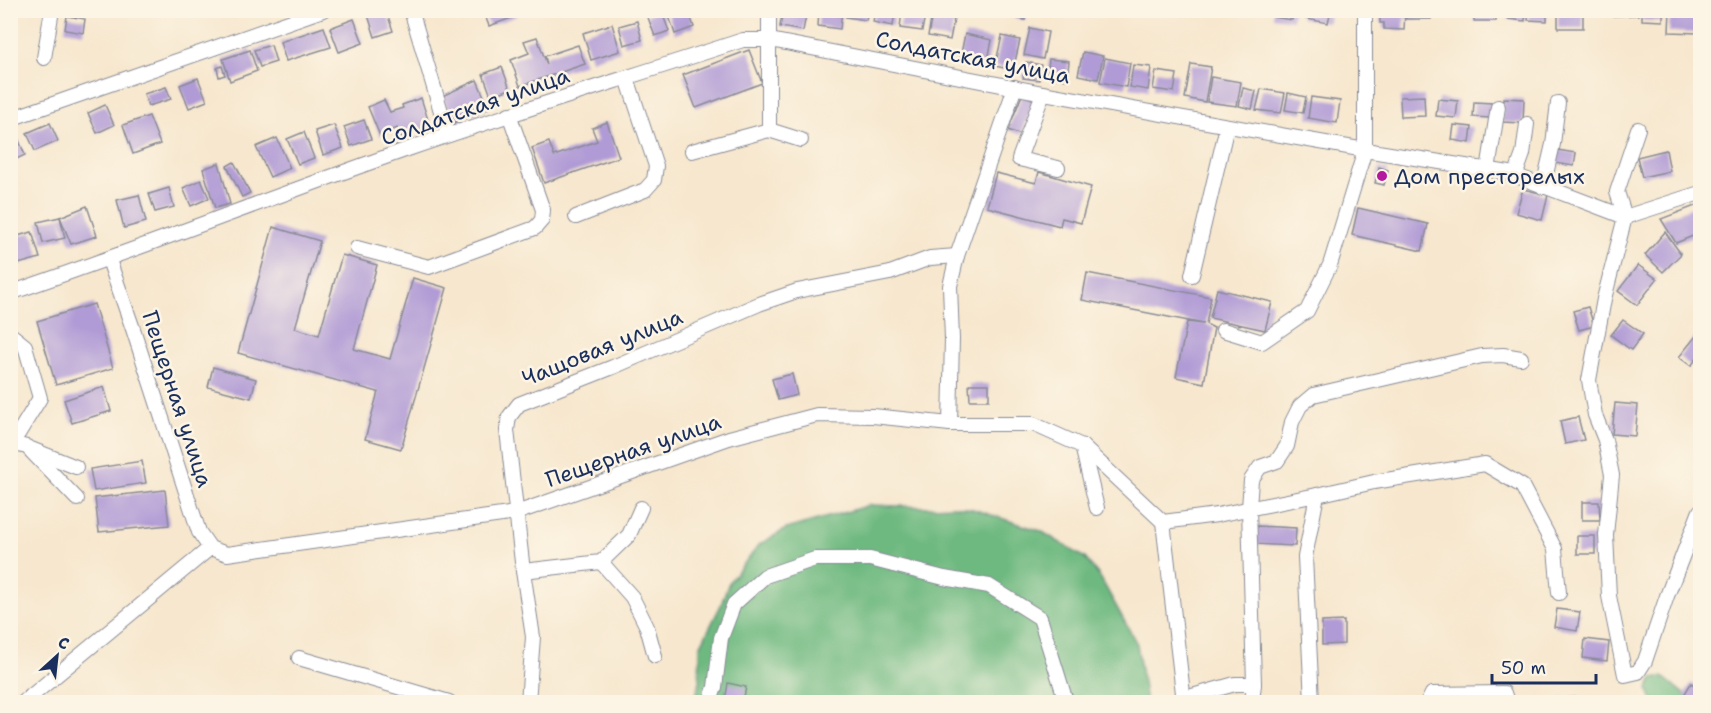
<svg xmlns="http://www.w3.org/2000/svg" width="1711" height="713" font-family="'Shantell Sans',sans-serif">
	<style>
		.forest { fill: #6eb980; stroke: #44746f; stroke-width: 1.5 }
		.building { fill: #b19bd6 }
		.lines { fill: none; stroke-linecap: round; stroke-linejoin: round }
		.minor-casing { stroke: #898b96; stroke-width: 16 }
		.minor { stroke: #fff; stroke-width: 14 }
		.poi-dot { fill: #b5179e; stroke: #fcf5e5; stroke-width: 2 }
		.labels { text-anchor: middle; stroke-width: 5; stroke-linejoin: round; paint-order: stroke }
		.street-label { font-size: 22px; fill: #1b2f5e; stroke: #fcf5e5 }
		.poi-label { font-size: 22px; fill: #1b2f5e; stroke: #fcf5e5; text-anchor: start }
	</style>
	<rect width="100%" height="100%" fill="#fcf5e5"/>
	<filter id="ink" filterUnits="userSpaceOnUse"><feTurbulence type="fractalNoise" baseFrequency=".0167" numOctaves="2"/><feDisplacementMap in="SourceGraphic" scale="12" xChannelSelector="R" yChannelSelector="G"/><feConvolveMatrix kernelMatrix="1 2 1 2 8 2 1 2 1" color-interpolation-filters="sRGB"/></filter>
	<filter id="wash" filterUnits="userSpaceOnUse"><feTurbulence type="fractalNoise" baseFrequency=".008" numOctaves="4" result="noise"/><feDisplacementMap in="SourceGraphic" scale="24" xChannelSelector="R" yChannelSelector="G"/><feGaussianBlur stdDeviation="1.35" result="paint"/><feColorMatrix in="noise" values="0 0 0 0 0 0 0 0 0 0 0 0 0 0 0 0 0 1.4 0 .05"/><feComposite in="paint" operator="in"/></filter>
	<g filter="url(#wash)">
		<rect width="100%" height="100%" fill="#f7e7ce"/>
		<g class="forest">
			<polygon points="870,505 930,507 955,506 973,509 1041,531 1085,558 1100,577 1137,644 1146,702 694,702 699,685 700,647 721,605 729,582 760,544 786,529"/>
			<polygon points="1663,677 1694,702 1652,702 1648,689 1652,679"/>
		</g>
		<g id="blocks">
			<g class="building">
				<polygon points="372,10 386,10 393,31 375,37 367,12"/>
				<polygon points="483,10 496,10 496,13 515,10 517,16 489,26"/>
				<polygon points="661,10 669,31 655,36 647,15"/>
				<polygon points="667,10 688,10 694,27 675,34"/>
				<polygon points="783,10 807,10 803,31 780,27"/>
				<polygon points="819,10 842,10 840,29 818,26"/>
				<polygon points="847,10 868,10 866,20 846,17"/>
				<polygon points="875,10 895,10 893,26 873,22"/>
				<polygon points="902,10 926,10 922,31 900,28"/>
				<polygon points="1003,10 1027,10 1025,20 1002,15"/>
				<polygon points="1273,10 1293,10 1292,20 1273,17"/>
				<polygon points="1302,10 1331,10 1328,23 1301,18"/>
				<polygon points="1405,10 1404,30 1384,29 1384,23 1380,23 1380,11"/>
				<rect x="1406" y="10" width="25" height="9"/>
				<rect x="1439" y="10" width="20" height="6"/>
				<rect x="1474" y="10" width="22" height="11"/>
				<polygon points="1508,10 1526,10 1525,21 1507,19"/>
				<polygon points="1529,10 1547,10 1547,21 1528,20"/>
				<rect x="1558" y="10" width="25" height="18"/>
				<polygon points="1613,10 1638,10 1638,15 1613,16"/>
				<polygon points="1642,10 1663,10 1663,21 1642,20"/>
				<polygon points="1670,10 1694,10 1694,15 1700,13 1699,33 1669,32"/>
				<polygon points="932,15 954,19 950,40 928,36"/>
				<polygon points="67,16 85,19 83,33 65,30"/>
				<polygon points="354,19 363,43 339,52 330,28"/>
				<polygon points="637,21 642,40 624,45 619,26"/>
				<polygon points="612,24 620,51 591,60 583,33"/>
				<polygon points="324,27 331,47 286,61 280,42"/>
				<polygon points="1030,28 1048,32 1043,59 1024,55"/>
				<polygon points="965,34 992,40 987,65 960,59"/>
				<polygon points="1002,36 1020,40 1013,70 995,66"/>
				<polygon points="537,37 547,65 545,56 578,45 585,64 520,86 511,60 529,53 524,41"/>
				<polygon points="271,45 276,62 260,67 254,50"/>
				<polygon points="250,50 257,71 230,81 223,59"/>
				<polygon points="749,50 762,83 696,108 683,75"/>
				<polygon points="1083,52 1103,56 1098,79 1078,75"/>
				<polygon points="1105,58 1130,63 1126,87 1100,82"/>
				<polygon points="1049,59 1069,61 1067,80 1047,77"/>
				<polygon points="1026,62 1041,65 1039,80 1023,78"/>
				<polygon points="1191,64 1211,67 1205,102 1185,98"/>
				<polygon points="1133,65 1151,67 1148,90 1130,87"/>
				<polygon points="222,66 225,75 219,77 217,68"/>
				<polygon points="502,67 510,89 491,96 483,74"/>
				<polygon points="1156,71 1177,74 1174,92 1153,89"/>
				<polygon points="1211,77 1241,82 1237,106 1207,102"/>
				<polygon points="198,78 207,101 189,108 180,85"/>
				<polygon points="477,80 489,108 454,123 442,96"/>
				<polygon points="166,87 171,99 148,106 144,94"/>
				<polygon points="1243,88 1256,91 1252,109 1239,106"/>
				<polygon points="1261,89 1285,93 1281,113 1256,110"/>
				<polygon points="1288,93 1306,97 1303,113 1285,110"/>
				<polygon points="1022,95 1035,100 1021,135 1008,130"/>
				<polygon points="1424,96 1425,116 1401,117 1400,97"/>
				<polygon points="1311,97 1340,101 1337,123 1308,118"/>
				<polygon points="421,98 430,126 399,138 397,128 380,136 368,107 384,100 390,112 403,108 402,105"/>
				<polygon points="1503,98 1524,99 1523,123 1502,122"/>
				<polygon points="1438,99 1458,101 1456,118 1436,116"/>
				<polygon points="1474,102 1492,103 1491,118 1473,117"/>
				<polygon points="105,105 114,125 97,133 88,113"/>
				<polygon points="149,116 160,144 133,154 123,125"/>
				<polygon points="364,120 371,139 351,146 344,127"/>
				<polygon points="607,122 619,157 544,183 532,148 549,142 554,156 597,141 592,128"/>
				<polygon points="50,123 58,141 35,151 27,133"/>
				<polygon points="334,125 343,148 323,155 315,131"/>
				<polygon points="1454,125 1472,127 1470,143 1452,140"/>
				<polygon points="304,132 314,158 298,164 287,139"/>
				<polygon points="17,136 25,155 10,162 10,139"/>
				<polygon points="277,138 290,168 270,177 256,147"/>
				<polygon points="1557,150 1576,153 1574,166 1554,163"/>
				<polygon points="1666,150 1670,171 1642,177 1637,157"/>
				<polygon points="234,162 250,193 242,197 227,166"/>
				<polygon points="219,163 230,204 215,208 203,169"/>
				<polygon points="1379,167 1388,170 1384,185 1375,183"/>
				<polygon points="1039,172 1091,187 1081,223 1062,218 1060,226 987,207 996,173 1036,183"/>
				<polygon points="201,180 209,198 191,206 183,188"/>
				<polygon points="169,188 174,207 155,212 149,194"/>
				<polygon points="1523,189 1548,195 1542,220 1516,213"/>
				<polygon points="139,195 146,222 124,228 117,200"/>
				<polygon points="1700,204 1700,233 1676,243 1661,219"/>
				<polygon points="87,206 97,236 71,244 60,217"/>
				<polygon points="1358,208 1428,224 1422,251 1352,235"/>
				<polygon points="60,217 65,238 43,243 38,222"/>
				<polygon points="273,227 320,241 295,328 319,335 342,255 377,265 354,349 390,359 413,278 447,288 401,449 365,439 378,392 238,353"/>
				<polygon points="32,232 40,258 18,264 10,238"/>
				<polygon points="1665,232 1681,254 1663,272 1645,255"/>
				<polygon points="1638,265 1657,279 1637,305 1618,291"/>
				<polygon points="1087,273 1211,297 1206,324 1214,328 1204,383 1176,377 1187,322 1204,324 1082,300"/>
				<polygon points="1217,289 1272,302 1265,330 1210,318"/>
				<polygon points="94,304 113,368 56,385 37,321"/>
				<polygon points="1588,307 1594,326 1579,330 1573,311"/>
				<polygon points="1623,320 1643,334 1631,350 1611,335"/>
				<polygon points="1696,336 1700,339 1700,354 1691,366 1679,357"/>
				<polygon points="213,367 256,379 251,398 208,387"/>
				<polygon points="792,374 797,395 778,400 772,379"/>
				<polygon points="1698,381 1700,381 1700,400 1695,399"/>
				<polygon points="969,384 989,384 989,400 970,400"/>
				<polygon points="104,387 111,411 72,423 64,400"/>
				<polygon points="1615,403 1638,405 1635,436 1612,434"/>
				<polygon points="1578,417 1584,440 1565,444 1560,421"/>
				<polygon points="142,461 146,483 94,491 90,469"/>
				<polygon points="165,490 169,525 99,532 95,498"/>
				<polygon points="1582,502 1599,502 1600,520 1582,520"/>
				<polygon points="1256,526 1296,528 1295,546 1255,544"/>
				<rect x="1577" y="536" width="18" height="18"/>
				<polygon points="1557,609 1580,612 1577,631 1554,627"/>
				<polygon points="1344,621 1344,644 1322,645 1322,622"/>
				<polygon points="1585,639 1609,642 1607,661 1583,658"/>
				<polygon points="728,683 746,687 743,702 725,702"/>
				<polygon points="1691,683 1700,688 1700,702 1696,702 1684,695"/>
				<polygon points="1583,697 1583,702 1561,702 1561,698"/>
			</g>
		</g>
	</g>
	<g filter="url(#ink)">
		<use href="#blocks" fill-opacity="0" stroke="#898b96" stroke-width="1.5"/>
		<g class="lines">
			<g class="minor-casing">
				<g id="minor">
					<polyline points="411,10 448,135"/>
					<polyline points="44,58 52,10"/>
					<polyline points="1043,93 1019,159 1058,168"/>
					<polyline points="10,119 323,10"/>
					<polyline points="1638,129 1617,192 1625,217 1604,299 1589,380 1595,415 1605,440 1612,475 1606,535 1609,596 1625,675 1638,672 1645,661 1667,596 1700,511"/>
					<polyline points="769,130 801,140"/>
					<polyline points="692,151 769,130 769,10"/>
					<polyline points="1488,170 1498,107"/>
					<polyline points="1515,176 1523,154 1527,124"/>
					<polyline points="1543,187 1553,144 1558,103"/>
					<polyline points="576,217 645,190 654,180 656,166 627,78"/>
					<polyline points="357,248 429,267 535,228 542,220 543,210 509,114"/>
					<polyline points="109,260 133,329 199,532 210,548 227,554 516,513 729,438 817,415 873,416 950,424 1033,424 1082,446 1163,522 1184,702"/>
					<polyline points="1192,275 1227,126"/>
					<path d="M10 293C145 247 277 195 411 148 521 110 633 76 743 40H770L1043 93 1365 150 1509 173 1625 217 1700 193"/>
					<polyline points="1223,330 1262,342 1307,311 1330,265 1365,150 1365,10"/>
					<polyline points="10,334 25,346 40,398 18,434 10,439"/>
					<polyline points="950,424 952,339 950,286 957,256 1015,87"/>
					<polyline points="10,443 27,447 77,499"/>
					<polyline points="1082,446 1097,508"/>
					<polyline points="31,449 76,467"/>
					<polyline points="1317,495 1374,482 1485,464 1522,486 1555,549 1559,593"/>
					<polyline points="1163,522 1217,515 1317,495 1305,557 1312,702"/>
					<polyline points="601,562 632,597 647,627 655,656"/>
					<polyline points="523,571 601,562 629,535 641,508"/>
					<polyline points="299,658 449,702"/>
					<polyline points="1185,698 1235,684 1254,684 1249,508 1251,480 1260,467 1277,461 1287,446 1292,422 1300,406 1313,395 1482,356 1503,355 1521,358"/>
					<polyline points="24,702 210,548"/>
					<polyline points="528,702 533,637 523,571 507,430 509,417 519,404 613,367 759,304 797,291 890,273 930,258 957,256"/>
					<polyline points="710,702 715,687 721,638 734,604 765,576 815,559 870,559 944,578 989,586 1040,618 1065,698 1064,702"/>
					<polyline points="1252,702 1254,684"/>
					<polyline points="1428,702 1432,694 1504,693 1507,702"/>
				</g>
			</g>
			<use href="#minor" class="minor"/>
		</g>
	</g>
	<circle class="poi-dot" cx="1382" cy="176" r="6"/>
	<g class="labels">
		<g class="street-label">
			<text transform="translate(973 57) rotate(11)" y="8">Солдатская улица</text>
			<text transform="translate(475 106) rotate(-19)" y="8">Солдатская улица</text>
			<text transform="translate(602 347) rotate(-22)" y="8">Чащовая улица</text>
			<text transform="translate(178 399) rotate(72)" y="8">Пещерная улица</text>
			<text transform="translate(633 450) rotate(-19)" y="8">Пещерная улица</text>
		</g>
		<g class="poi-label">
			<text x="1394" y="184">Дом престорелых</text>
		</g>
	</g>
	<rect width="1711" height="713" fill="none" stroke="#fcf5e5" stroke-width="36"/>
	<g transform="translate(57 656) rotate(27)" stroke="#fcf5e5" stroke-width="4.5" paint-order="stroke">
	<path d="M0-4.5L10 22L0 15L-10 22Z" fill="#1b2f5e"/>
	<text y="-9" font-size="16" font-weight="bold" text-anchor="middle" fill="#1b2f5e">С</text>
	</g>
	<path d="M1492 674v9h104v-9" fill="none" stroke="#1b2f5e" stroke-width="3"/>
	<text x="1501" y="674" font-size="18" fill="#1b2f5e" stroke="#fcf5e5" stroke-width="4.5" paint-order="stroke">50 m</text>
</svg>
